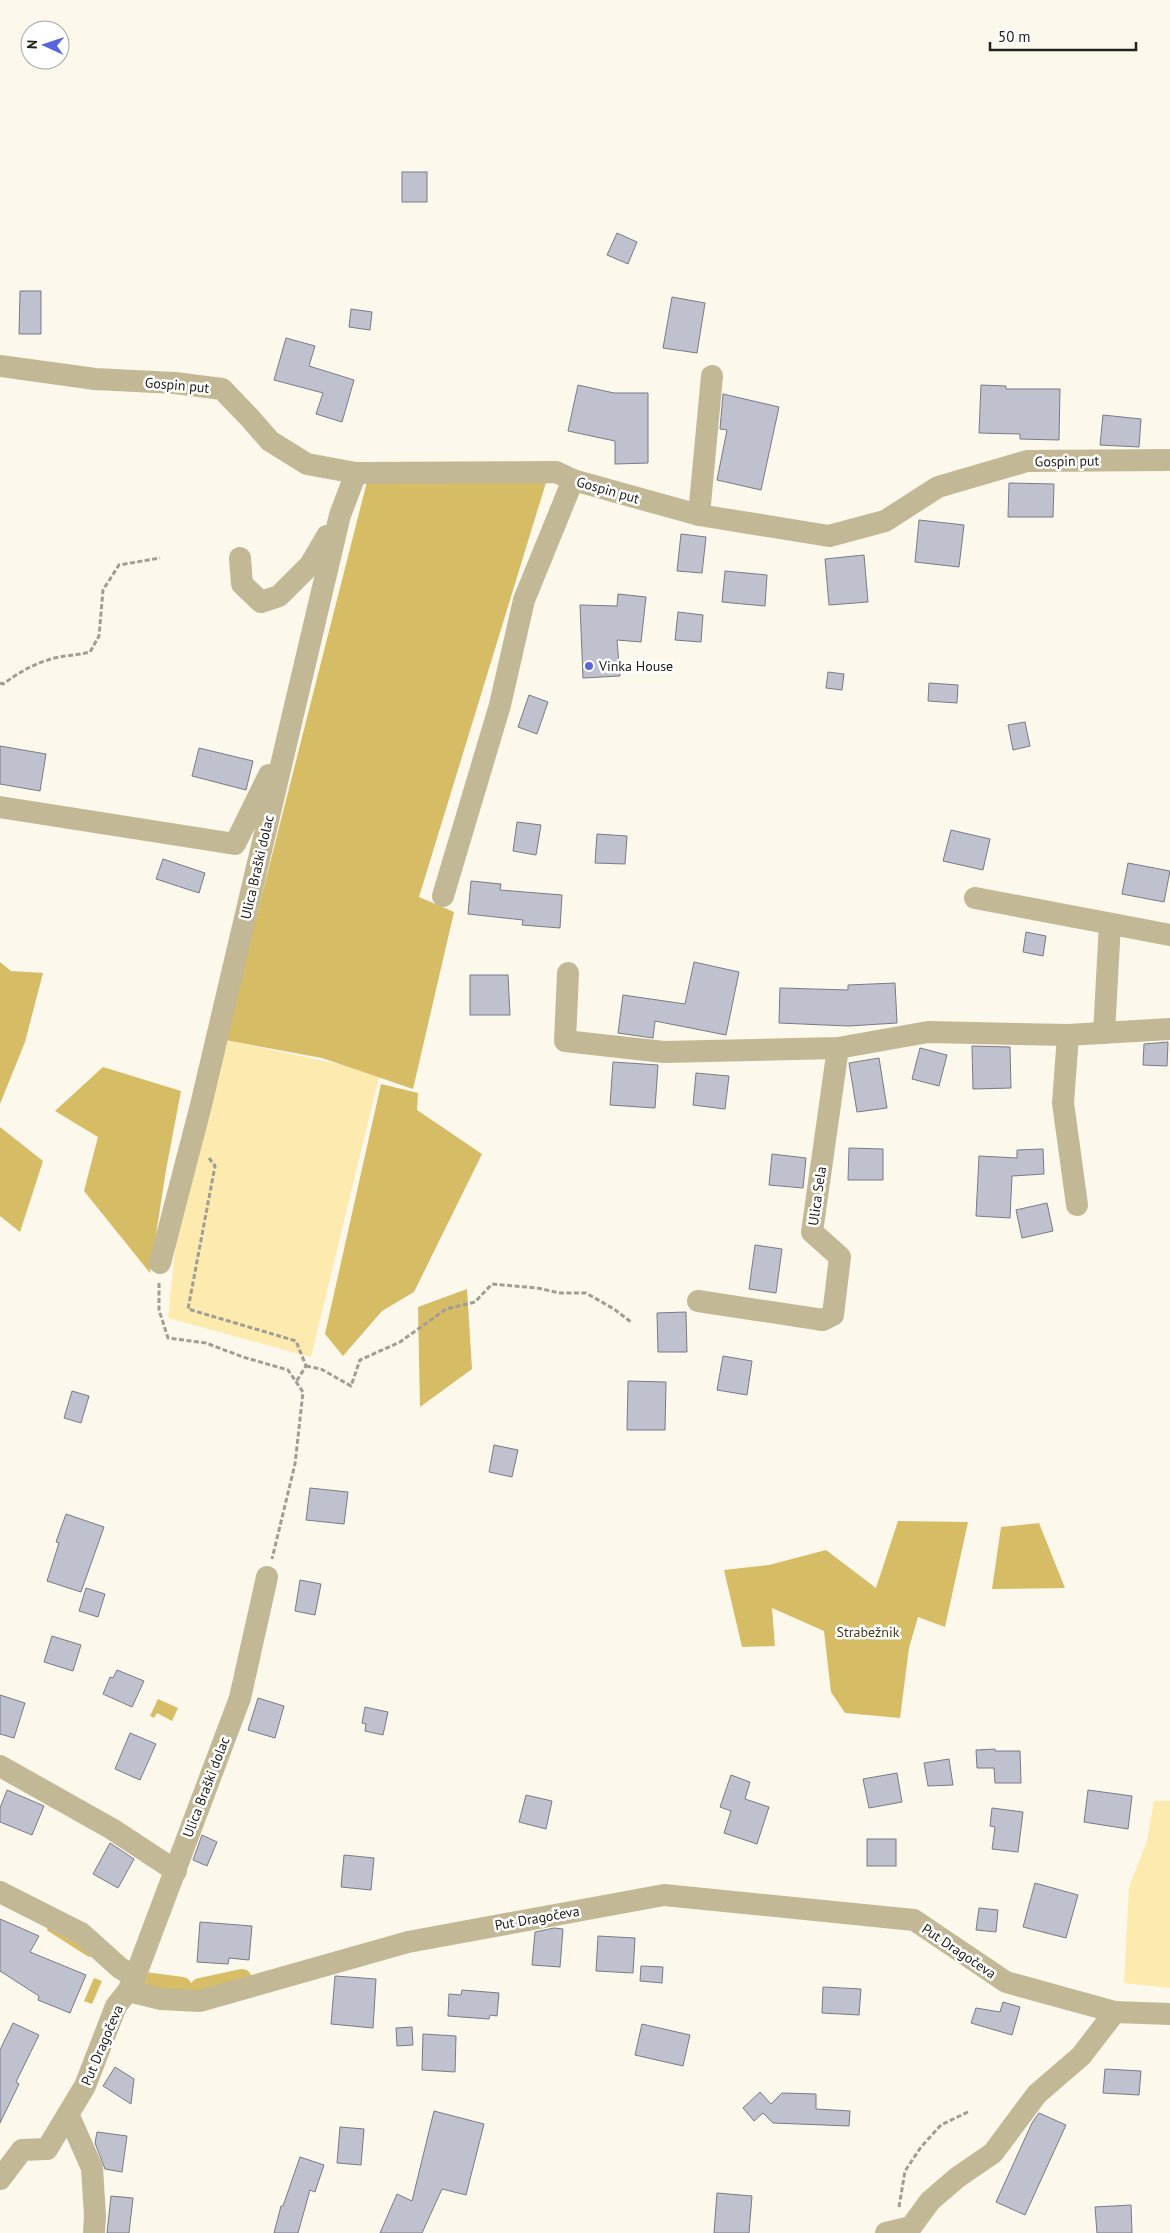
<svg xmlns="http://www.w3.org/2000/svg" width="1170" height="2233" font-family="'PT Sans',sans-serif">
	<style>
		.green { fill: #fdeaaf }
		.forest { fill: #d7bc66 }
		.water { fill: #d8bd67 }
		.lines { fill: none; stroke-linecap: round; stroke-linejoin: round }
		.stream { stroke: #d8bd67; stroke-width: 5.5 }
		.canal { stroke: #d8bd67; stroke-width: 20 }
		.building { fill: #bfc2ce; stroke: #787b86 }
		.path { stroke: #a09d94; stroke-width: 3; stroke-dasharray: 5 2.5; stroke-linecap: butt }
		.minor { stroke: #c3b895; stroke-width: 22 }
		.poi-dot { fill: #5865dc; stroke: #fff; stroke-width: 2 }
		.labels { text-anchor: middle; stroke-width: 5; stroke-linejoin: round; paint-order: stroke }
		.street-label { font-size: 14px; fill: #23211d; stroke: #fff }
		.poi-label { font-size: 14px; fill: #23211d; stroke: #fff; text-anchor: start }
		.park-label { font-size: 14px; fill: #453914; stroke: #fff }
	</style>
	<rect width="100%" height="100%" fill="#fcf8ec"/>
	<g class="green">
		<polygon points="225,1040 343,1065 379,1077 311,1357 168,1318 179,1211"/>
		<polygon points="1154,1801 1170,1801 1170,1988 1124,1983 1129,1887 1147,1841"/>
	</g>
	<g class="forest">
		<polygon points="371,466 548,476 419,897 454,912 413,1089 322,1058 225,1040"/>
		<polygon points="0,962 11,971 43,973 25,1042 0,1104"/>
		<polygon points="103,1067 181,1091 166,1170 150,1273 84,1191 98,1137 55,1111"/>
		<polygon points="381,1084 418,1093 417,1110 482,1154 414,1292 382,1311 343,1356 325,1334"/>
		<polygon points="0,1127 43,1161 20,1232 0,1216"/>
		<polygon points="467,1289 472,1369 420,1407 418,1307"/>
		<polygon points="898,1521 968,1522 945,1627 918,1617 909,1648 900,1718 845,1713 831,1692 824,1631 772,1608 775,1646 742,1647 724,1570 769,1565 826,1550 876,1588"/>
		<polygon points="1039,1523 1065,1588 992,1589 1001,1527"/>
	</g>
	<g class="water">
		<polygon points="158,1699 178,1708 172,1721 157,1713 154,1718 150,1716"/>
		<polygon points="94,1978 102,1981 92,2004 84,2001"/>
	</g>
	<g class="lines">
		<polyline class="stream" points="50,1929 89,1954"/>
		<g class="canal">
			<polyline points="144,1982 182,1987"/>
			<polyline points="200,1988 242,1979"/>
		</g>
	</g>
	<g class="building">
		<rect x="402" y="172" width="25" height="30"/>
		<polygon points="617,233 637,242 628,264 607,255"/>
		<polygon points="20,291 41,291 41,334 19,334"/>
		<polygon points="672,297 705,303 697,353 663,348"/>
		<polygon points="351,309 372,312 370,330 349,327"/>
		<polygon points="286,338 315,346 309,366 354,380 342,422 316,414 323,393 274,380"/>
		<polygon points="578,385 614,393 648,393 648,463 615,464 615,441 568,431"/>
		<polygon points="981,385 1006,386 1006,389 1060,389 1059,440 1020,439 1020,434 979,433"/>
		<polygon points="723,394 779,407 761,490 717,480 727,430 720,429"/>
		<polygon points="1103,415 1141,419 1139,447 1100,445"/>
		<polygon points="1009,483 1054,484 1053,517 1008,517"/>
		<polygon points="919,520 964,525 959,567 915,562"/>
		<polygon points="681,534 706,537 702,573 677,571"/>
		<polygon points="864,555 868,602 829,605 825,559"/>
		<polygon points="725,571 767,575 765,606 722,602"/>
		<polygon points="618,594 646,597 641,642 617,640 620,676 583,678 580,605 617,606"/>
		<polygon points="678,612 703,615 701,642 675,640"/>
		<polygon points="828,672 844,674 842,690 826,688"/>
		<polygon points="929,683 958,685 957,703 928,701"/>
		<polygon points="529,695 548,702 537,734 518,727"/>
		<polygon points="1025,722 1030,746 1013,750 1008,725"/>
		<polygon points="0,746 46,754 40,791 0,784"/>
		<polygon points="199,748 253,761 246,790 192,776"/>
		<polygon points="517,822 541,825 536,855 513,851"/>
		<polygon points="951,830 990,839 983,870 943,861"/>
		<polygon points="597,834 627,836 625,864 595,863"/>
		<polygon points="163,859 205,873 199,893 156,879"/>
		<polygon points="1128,863 1170,871 1164,902 1122,894"/>
		<polygon points="471,881 501,884 500,890 562,895 560,928 522,925 523,920 468,914"/>
		<polygon points="1026,932 1046,936 1043,956 1023,952"/>
		<polygon points="694,962 739,972 726,1035 655,1021 653,1038 618,1033 623,995 685,1004"/>
		<polygon points="470,975 508,975 510,1015 470,1015"/>
		<polygon points="895,983 897,1023 848,1026 779,1023 780,988 848,990 848,985"/>
		<polygon points="1168,1042 1167,1066 1143,1065 1144,1044"/>
		<polygon points="972,1046 1010,1047 1011,1088 973,1089"/>
		<polygon points="920,1048 947,1055 939,1086 912,1079"/>
		<polygon points="879,1058 887,1108 857,1112 849,1063"/>
		<polygon points="613,1062 658,1065 655,1108 610,1105"/>
		<polygon points="696,1073 729,1076 725,1109 693,1105"/>
		<polygon points="849,1148 883,1149 883,1180 848,1180"/>
		<polygon points="1043,1149 1044,1174 1012,1176 1010,1218 976,1216 979,1156 1017,1158 1017,1150"/>
		<polygon points="772,1154 806,1158 803,1188 769,1185"/>
		<polygon points="1047,1203 1053,1231 1022,1238 1016,1210"/>
		<polygon points="755,1245 782,1249 776,1293 749,1289"/>
		<polygon points="686,1312 687,1352 658,1352 657,1313"/>
		<polygon points="723,1356 752,1361 747,1395 717,1390"/>
		<polygon points="628,1381 666,1382 665,1430 627,1430"/>
		<polygon points="72,1391 89,1396 81,1423 64,1418"/>
		<polygon points="494,1445 518,1450 512,1477 489,1472"/>
		<polygon points="310,1488 348,1492 344,1524 306,1520"/>
		<polygon points="66,1514 104,1527 81,1592 47,1581 59,1543 56,1542"/>
		<polygon points="300,1580 321,1584 315,1615 295,1611"/>
		<polygon points="86,1588 105,1594 98,1617 79,1611"/>
		<polygon points="52,1636 81,1645 73,1671 44,1662"/>
		<polygon points="117,1670 144,1681 132,1707 103,1694 110,1677 113,1678"/>
		<polygon points="0,1695 25,1703 14,1738 0,1734"/>
		<polygon points="258,1698 284,1706 275,1738 248,1730"/>
		<polygon points="365,1707 388,1712 383,1735 365,1731 366,1724 362,1723"/>
		<polygon points="130,1733 156,1744 140,1780 115,1769"/>
		<polygon points="995,1749 995,1751 1020,1751 1021,1783 995,1783 994,1768 977,1768 976,1750"/>
		<polygon points="949,1759 953,1785 928,1786 924,1763"/>
		<polygon points="897,1773 902,1802 869,1808 863,1779"/>
		<polygon points="731,1775 750,1782 745,1799 769,1807 757,1844 724,1833 731,1811 720,1807"/>
		<polygon points="7,1790 44,1806 32,1835 0,1822 0,1808"/>
		<polygon points="1088,1790 1132,1796 1128,1829 1084,1822"/>
		<polygon points="526,1795 552,1801 546,1829 519,1822"/>
		<polygon points="992,1808 1023,1812 1018,1852 992,1849 995,1827 990,1826"/>
		<polygon points="202,1835 217,1842 207,1866 193,1860"/>
		<rect x="867" y="1839" width="29" height="27"/>
		<polygon points="110,1843 134,1859 118,1888 93,1874"/>
		<polygon points="344,1855 374,1858 371,1890 341,1887"/>
		<polygon points="1035,1883 1078,1895 1066,1938 1023,1927"/>
		<polygon points="979,1908 998,1910 996,1932 976,1930"/>
		<polygon points="0,1919 39,1936 30,1952 86,1975 70,2013 38,2000 39,1996 0,1971"/>
		<polygon points="200,1922 252,1926 249,1960 229,1958 228,1964 197,1962"/>
		<polygon points="554,1928 563,1929 560,1967 532,1965 535,1932"/>
		<polygon points="598,1936 635,1938 633,1973 596,1971"/>
		<polygon points="641,1966 663,1967 662,1983 640,1981"/>
		<polygon points="335,1976 376,1979 373,2028 331,2024"/>
		<polygon points="823,1987 861,1989 859,2015 822,2013"/>
		<polygon points="462,1990 499,1993 497,2016 490,2015 489,2019 448,2016 449,1994 461,1995"/>
		<polygon points="1003,2002 1020,2007 1012,2035 971,2023 976,2008 1000,2012"/>
		<polygon points="13,2023 39,2035 16,2082 19,2084 0,2123 0,2050"/>
		<polygon points="642,2024 690,2035 683,2066 635,2055"/>
		<polygon points="412,2027 413,2045 397,2046 396,2028"/>
		<polygon points="423,2034 456,2036 455,2072 422,2070"/>
		<polygon points="115,2067 134,2079 131,2104 103,2086"/>
		<polygon points="1105,2069 1141,2071 1139,2095 1103,2093"/>
		<polygon points="760,2092 771,2104 782,2093 816,2094 816,2109 850,2111 849,2126 773,2123 763,2113 754,2121 743,2108"/>
		<polygon points="434,2111 484,2124 466,2195 442,2189 422,2233 380,2233 397,2194 412,2201"/>
		<polygon points="1039,2113 1066,2125 1025,2215 996,2202 1032,2123"/>
		<polygon points="340,2127 364,2129 361,2165 337,2163"/>
		<polygon points="97,2132 127,2136 122,2172 105,2169 95,2143"/>
		<polygon points="300,2157 324,2165 315,2192 310,2190 298,2233 274,2233 281,2206 283,2206"/>
		<polygon points="717,2193 752,2196 749,2233 714,2233"/>
		<polygon points="111,2196 133,2198 129,2233 107,2233"/>
		<polygon points="1131,2205 1132,2233 1097,2233 1095,2207"/>
	</g>
	<g class="lines">
		<g class="path">
			<path d="M0 683 3 684C17 674 31 665 48 660 61 655 76 656 90 652L99 636 103 590 119 565 160 558"/>
			<polyline points="209,1158 215,1166 188,1309 296,1341 306,1366 296,1382"/>
			<polyline points="159,1283 159,1310 168,1338 206,1343 243,1357 288,1370 303,1392 295,1464 272,1559"/>
			<polyline points="306,1366 321,1369 351,1386 360,1360 400,1342 446,1309 475,1302 492,1284 537,1288 560,1293 586,1293 614,1309 631,1322"/>
			<polyline points="899,2207 905,2171 921,2147 941,2125 970,2111"/>
		</g>
		<g class="minor">
			<polyline points="0,366 95,379 175,383 222,389 249,417 270,441 307,464 356,473 556,472 573,480 699,515 829,536 885,521 938,487 1027,461 1170,460"/>
			<polyline points="699,515 712,376"/>
			<polyline points="240,558 242,584 261,602 279,596 310,565 327,536"/>
			<polyline points="0,807 235,844 269,775"/>
			<polyline points="443,896 500,705 524,600 573,480"/>
			<polyline points="975,898 1170,935"/>
			<polyline points="568,973 565,1041 664,1052 838,1048 928,1032 1068,1035 1170,1029"/>
			<polyline points="1104,1033 1110,924"/>
			<polyline points="1068,1035 1063,1103 1077,1205"/>
			<polyline points="160,1263 201,1105 340,515 356,473"/>
			<polyline points="698,1301 823,1320 833,1315 840,1257 812,1232 838,1048"/>
			<polyline points="0,1766 112,1829 176,1871"/>
			<polyline points="0,1892 81,1933 120,1968 135,1977"/>
			<polyline points="128,1991 135,1977 240,1698 267,1577"/>
			<polyline points="68,2114 92,2168 95,2216 94,2233"/>
			<polyline points="0,2179 22,2150 47,2149 85,2086 116,2006 128,1991 161,1999 200,2001 408,1942 664,1895 914,1920 1006,1982 1115,2012 1170,2014"/>
			<polyline points="886,2233 911,2227 930,2201 958,2177 993,2153 1037,2094 1081,2056 1115,2012"/>
		</g>
	</g>
	<circle class="poi-dot" cx="589" cy="666" r="5"/>
	<g class="labels">
		<g class="street-label">
			<text transform="translate(177 385) rotate(5)" y="5">Gospin put</text>
			<text transform="translate(1067 461) rotate(-1)" y="5">Gospin put</text>
			<text transform="translate(608 490) rotate(16)" y="5">Gospin put</text>
			<text transform="translate(257 867) rotate(-77)" y="5">Ulica Braški dolac</text>
			<text transform="translate(817 1196) rotate(-82)" y="5">Ulica Sela</text>
			<text transform="translate(206 1787) rotate(-69)" y="5">Ulica Braški dolac</text>
			<text transform="translate(537 1918) rotate(-10)" y="5">Put Dragočeva</text>
			<text transform="translate(959 1951) rotate(34)" y="5">Put Dragočeva</text>
			<text transform="translate(102 2045) rotate(-67)" y="5">Put Dragočeva</text>
		</g>
		<g class="poi-label">
			<text x="599" y="671">Vinka House</text>
		</g>
		<g class="park-label">
			<text x="868" y="1637">Strabežnik</text>
		</g>
	</g>
	<g transform="translate(45 45) rotate(273)"><circle r="24" fill="#ffffff" stroke="#a7a6a5"/>
	<path d="M0-4L9 19L0 12L-9 19Z" fill="#5865dc"/>
	<text y="-8" font-size="14" font-weight="bold" text-anchor="middle" fill="#23211d">N</text>
	</g>
	<path d="M990 42v8h146v-8" fill="none" stroke="#23211d" stroke-width="2.5"/>
	<text x="998" y="42" font-size="15" fill="#23211d" stroke="#ffffff" stroke-width="4" paint-order="stroke">50 m</text>
</svg>
